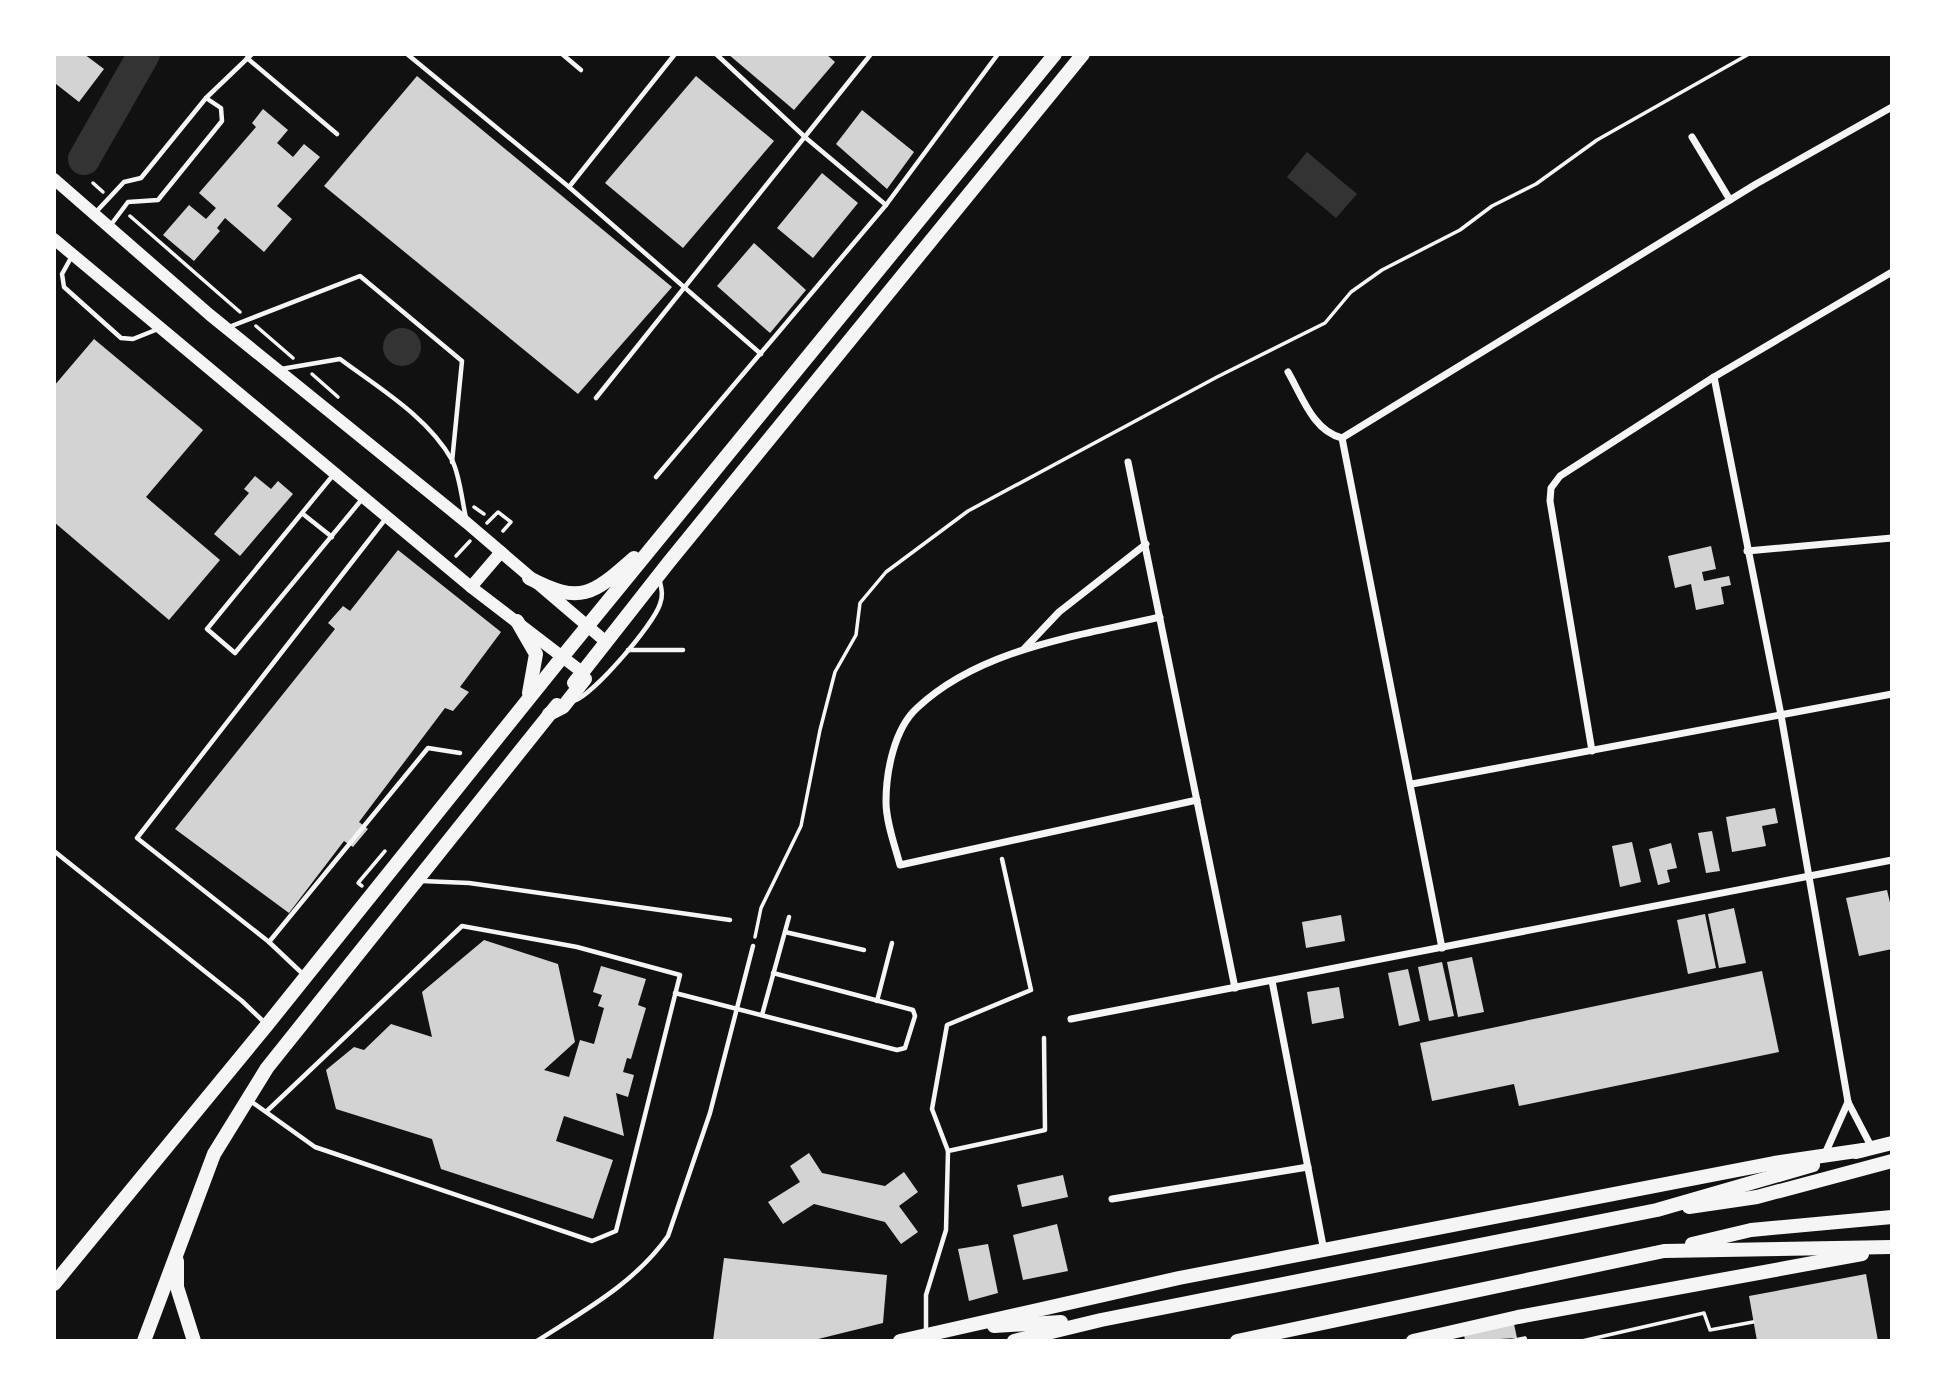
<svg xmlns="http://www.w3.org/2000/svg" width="1946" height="1395" font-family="Signika,sans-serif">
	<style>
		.water { fill: #333 }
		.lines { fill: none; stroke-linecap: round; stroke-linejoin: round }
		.river { stroke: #333; stroke-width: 32 }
		.building { fill: #d3d3d3 }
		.path { stroke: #f5f5f5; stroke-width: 3.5 }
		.service { stroke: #f5f5f5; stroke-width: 4.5 }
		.minor { stroke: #f5f5f5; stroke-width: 7 }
		.secondary { stroke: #f5f5f5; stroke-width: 12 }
		.primary { stroke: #f5f5f5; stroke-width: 14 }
		.trunk { stroke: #f5f5f5; stroke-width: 14 }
	</style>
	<rect width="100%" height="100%" fill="#111"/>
	<g class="water">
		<polygon points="1307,152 1357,194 1336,218 1287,177"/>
		<circle cx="402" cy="347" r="19"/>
	</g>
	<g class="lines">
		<polyline class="river" points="84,159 144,54"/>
	</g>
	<g class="building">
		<polygon points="54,54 84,54 104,69 79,102 56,84 54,87"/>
		<polygon points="728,54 826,54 835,62 794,110"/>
		<polygon points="417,76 672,287 578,394 324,186"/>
		<polygon points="696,76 774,141 683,248 605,183"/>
		<polygon points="263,109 288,130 277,143 293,157 304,144 320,157 277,206 292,219 264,252 225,218 217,228 220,231 194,261 163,235 189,205 206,219 216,208 199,193 256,127 252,123"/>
		<polygon points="862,110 914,152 887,189 836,144"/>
		<polygon points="822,173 858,203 813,258 777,228"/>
		<polygon points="754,243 806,290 770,333 717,286"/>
		<polygon points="94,339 203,430 146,497 220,560 169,620 54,522 54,386"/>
		<polygon points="255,476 271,489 278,481 293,494 240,556 214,534 249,493 244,489"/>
		<polygon points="1711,546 1716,569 1702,572 1704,581 1729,576 1731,585 1721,587 1724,604 1696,610 1691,584 1675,588 1668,556"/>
		<polygon points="398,550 501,632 460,687 469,692 453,711 445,708 359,822 368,829 353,847 344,841 289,913 175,829 335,629 328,623 343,606 350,611"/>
		<polygon points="1775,808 1778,823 1762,826 1766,846 1732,852 1726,817"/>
		<polygon points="1712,831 1720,871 1706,873 1698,833"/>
		<polygon points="1632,842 1641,882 1620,887 1612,846"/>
		<polygon points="1671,843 1677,868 1667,870 1670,882 1658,885 1649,849"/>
		<polygon points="1887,890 1892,911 1892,949 1859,956 1846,898"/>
		<polygon points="1734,908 1746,963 1719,968 1708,914"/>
		<polygon points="1705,914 1716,968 1688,974 1677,920"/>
		<polygon points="1341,915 1345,941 1306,948 1302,922"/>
		<polygon points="484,940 558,964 575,1042 544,1070 569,1077 580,1040 594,1044 604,1008 598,1006 602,995 593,992 601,966 646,979 638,1005 646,1008 631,1059 627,1058 623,1072 634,1075 628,1097 616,1093 624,1136 564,1116 556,1141 613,1160 593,1219 441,1169 432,1139 336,1109 326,1070 354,1047 364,1050 391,1024 432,1037 422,992"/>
		<polygon points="1472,957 1484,1012 1458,1017 1447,962"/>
		<polygon points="1442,962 1454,1016 1429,1021 1418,967"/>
		<polygon points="1408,969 1420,1021 1399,1026 1388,973"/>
		<polygon points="1762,971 1779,1052 1519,1106 1514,1084 1432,1101 1420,1043"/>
		<polygon points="1339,987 1344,1018 1312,1024 1307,992"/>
		<polygon points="809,1153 822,1173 885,1186 904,1172 918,1192 899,1206 918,1232 901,1244 885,1222 814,1204 783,1224 768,1202 800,1182 790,1166"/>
		<polygon points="1063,1175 1068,1197 1022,1207 1017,1185"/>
		<polygon points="1057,1224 1068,1271 1023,1280 1013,1235"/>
		<polygon points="988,1244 998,1293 969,1301 958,1249"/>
		<polygon points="724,1258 887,1275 883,1323 810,1341 713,1341"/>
		<polygon points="1866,1274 1878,1341 1757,1341 1749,1296"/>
		<polygon points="1514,1324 1517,1338 1465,1341 1464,1334"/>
	</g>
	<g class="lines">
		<g class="path">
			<polyline points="93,183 103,192"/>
			<polyline points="130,216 240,312"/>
			<polyline points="256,326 293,358"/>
			<polyline points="312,374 338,397"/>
			<polyline points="474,507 484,514"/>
			<polyline points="487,523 498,512 511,522 503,531"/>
			<polyline points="456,556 470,541"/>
			<polyline points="362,886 358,883 385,851"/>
			<polyline points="755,937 761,908 801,826 820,730 835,672 856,635 860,603 886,572 968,511 1217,377 1325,323 1351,292 1382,270 1460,230 1492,206 1536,184 1597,140 1749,54"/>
			<polyline points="1510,1341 1525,1338 1526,1341"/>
			<polyline points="1582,1341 1704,1313 1710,1330 1753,1322"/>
		</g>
		<g class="service">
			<polyline points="407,54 569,187 761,354"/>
			<polyline points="562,54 581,70"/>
			<polyline points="716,54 806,138 886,205"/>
			<polyline points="247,58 337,134"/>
			<polyline points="569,187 675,54"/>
			<polyline points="95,213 124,182 141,178 206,98 252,54"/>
			<polyline points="110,226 128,202 158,200 222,121 221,108 206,98"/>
			<polyline points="72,256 62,274 64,287 121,338 133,339 158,329"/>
			<polyline points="229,327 360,276 462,361 452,462"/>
			<path d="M281 369 340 359C379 388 428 417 452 460 460 476 462 501 466 518"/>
			<polyline points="596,398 871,54"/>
			<polyline points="334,474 207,629 235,653 363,498"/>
			<polyline points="656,477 886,205 998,54"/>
			<polyline points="303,514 332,537"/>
			<polyline points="628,650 683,650"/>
			<path d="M574 701C594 694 654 624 660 604 663 596 662 590 660 582"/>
			<polyline points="54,851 242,1001 264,1022"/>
			<polyline points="422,881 469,883 730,920"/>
			<polyline points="785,932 864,950"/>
			<polyline points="269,942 428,748 460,753"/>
			<polyline points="305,976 269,942 137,838 387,517"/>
			<polyline points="675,993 897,1050 905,1048 915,1016 913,1010 773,973"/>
			<polyline points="877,1001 892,943"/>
			<polyline points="762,1015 789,917"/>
			<polyline points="249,1100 315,1147 592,1241 616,1231 680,975 577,947 462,926 266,1112"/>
			<polyline points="948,1151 932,1109 947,1025 1031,990 1002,859"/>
			<polyline points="926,1333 926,1295 946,1230 948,1151 1045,1130 1044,1038"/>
			<path d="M537 1341C585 1310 635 1283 668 1236L710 1113 753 946"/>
		</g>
		<g class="minor">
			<polyline points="1692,137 1730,200"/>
			<path d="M1288 372C1302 396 1313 431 1342 438"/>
			<polyline points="1714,377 1781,715 1848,1102 1872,1148"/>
			<polyline points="1342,438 1756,184 1892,107"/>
			<polyline points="1342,438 1442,948"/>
			<polyline points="1128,462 1235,988"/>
			<polyline points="1747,551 1892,538"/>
			<path d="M1160 617C1079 636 981 648 917 708 894 729 886 772 886 802 886 822 895 846 900 865L1197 800"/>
			<polyline points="1024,649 1059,612 1146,544"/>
			<polyline points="1592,751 1550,501 1551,488 1560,476 1714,377 1892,272"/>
			<polyline points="1412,784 1892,694"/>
			<polyline points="1272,981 1324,1251"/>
			<polyline points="1071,1019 1892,860"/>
			<polyline points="1824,1156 1848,1102"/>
			<polyline points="1112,1199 1308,1167"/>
		</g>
		<g class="secondary">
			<polyline points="54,179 210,315 467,523 605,641"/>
			<polyline points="54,239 471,587 582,672"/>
			<polyline points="471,587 501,552"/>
		</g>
		<g class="primary">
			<polyline points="517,621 536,654 529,693"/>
			<polyline points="177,1261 177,1287 194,1341"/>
			<polyline points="54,1284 267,1025 563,656"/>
			<polyline points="144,1341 214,1154 267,1068 557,705"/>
		</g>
		<g class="trunk">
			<path d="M529 578C581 605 592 595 634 558"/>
			<polyline points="563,656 1055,54"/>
			<polyline points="574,683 669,562 1083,54"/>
			<polyline points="549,714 563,707 585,679"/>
			<polyline points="1856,1152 1892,1143"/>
			<polyline points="1689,1207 1757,1197 1892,1161"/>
			<polyline points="1692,1244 1751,1230 1892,1217"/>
			<polyline points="994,1326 1061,1322"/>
			<polyline points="900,1341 1179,1278 1774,1163 1863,1150"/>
			<polyline points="1014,1341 1101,1320 1657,1210 1813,1165"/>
			<polyline points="1237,1341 1664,1251 1892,1247"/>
			<polyline points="1413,1341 1518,1317 1862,1254"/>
		</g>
	</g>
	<rect width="1946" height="1395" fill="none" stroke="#ffffff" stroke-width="112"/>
</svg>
